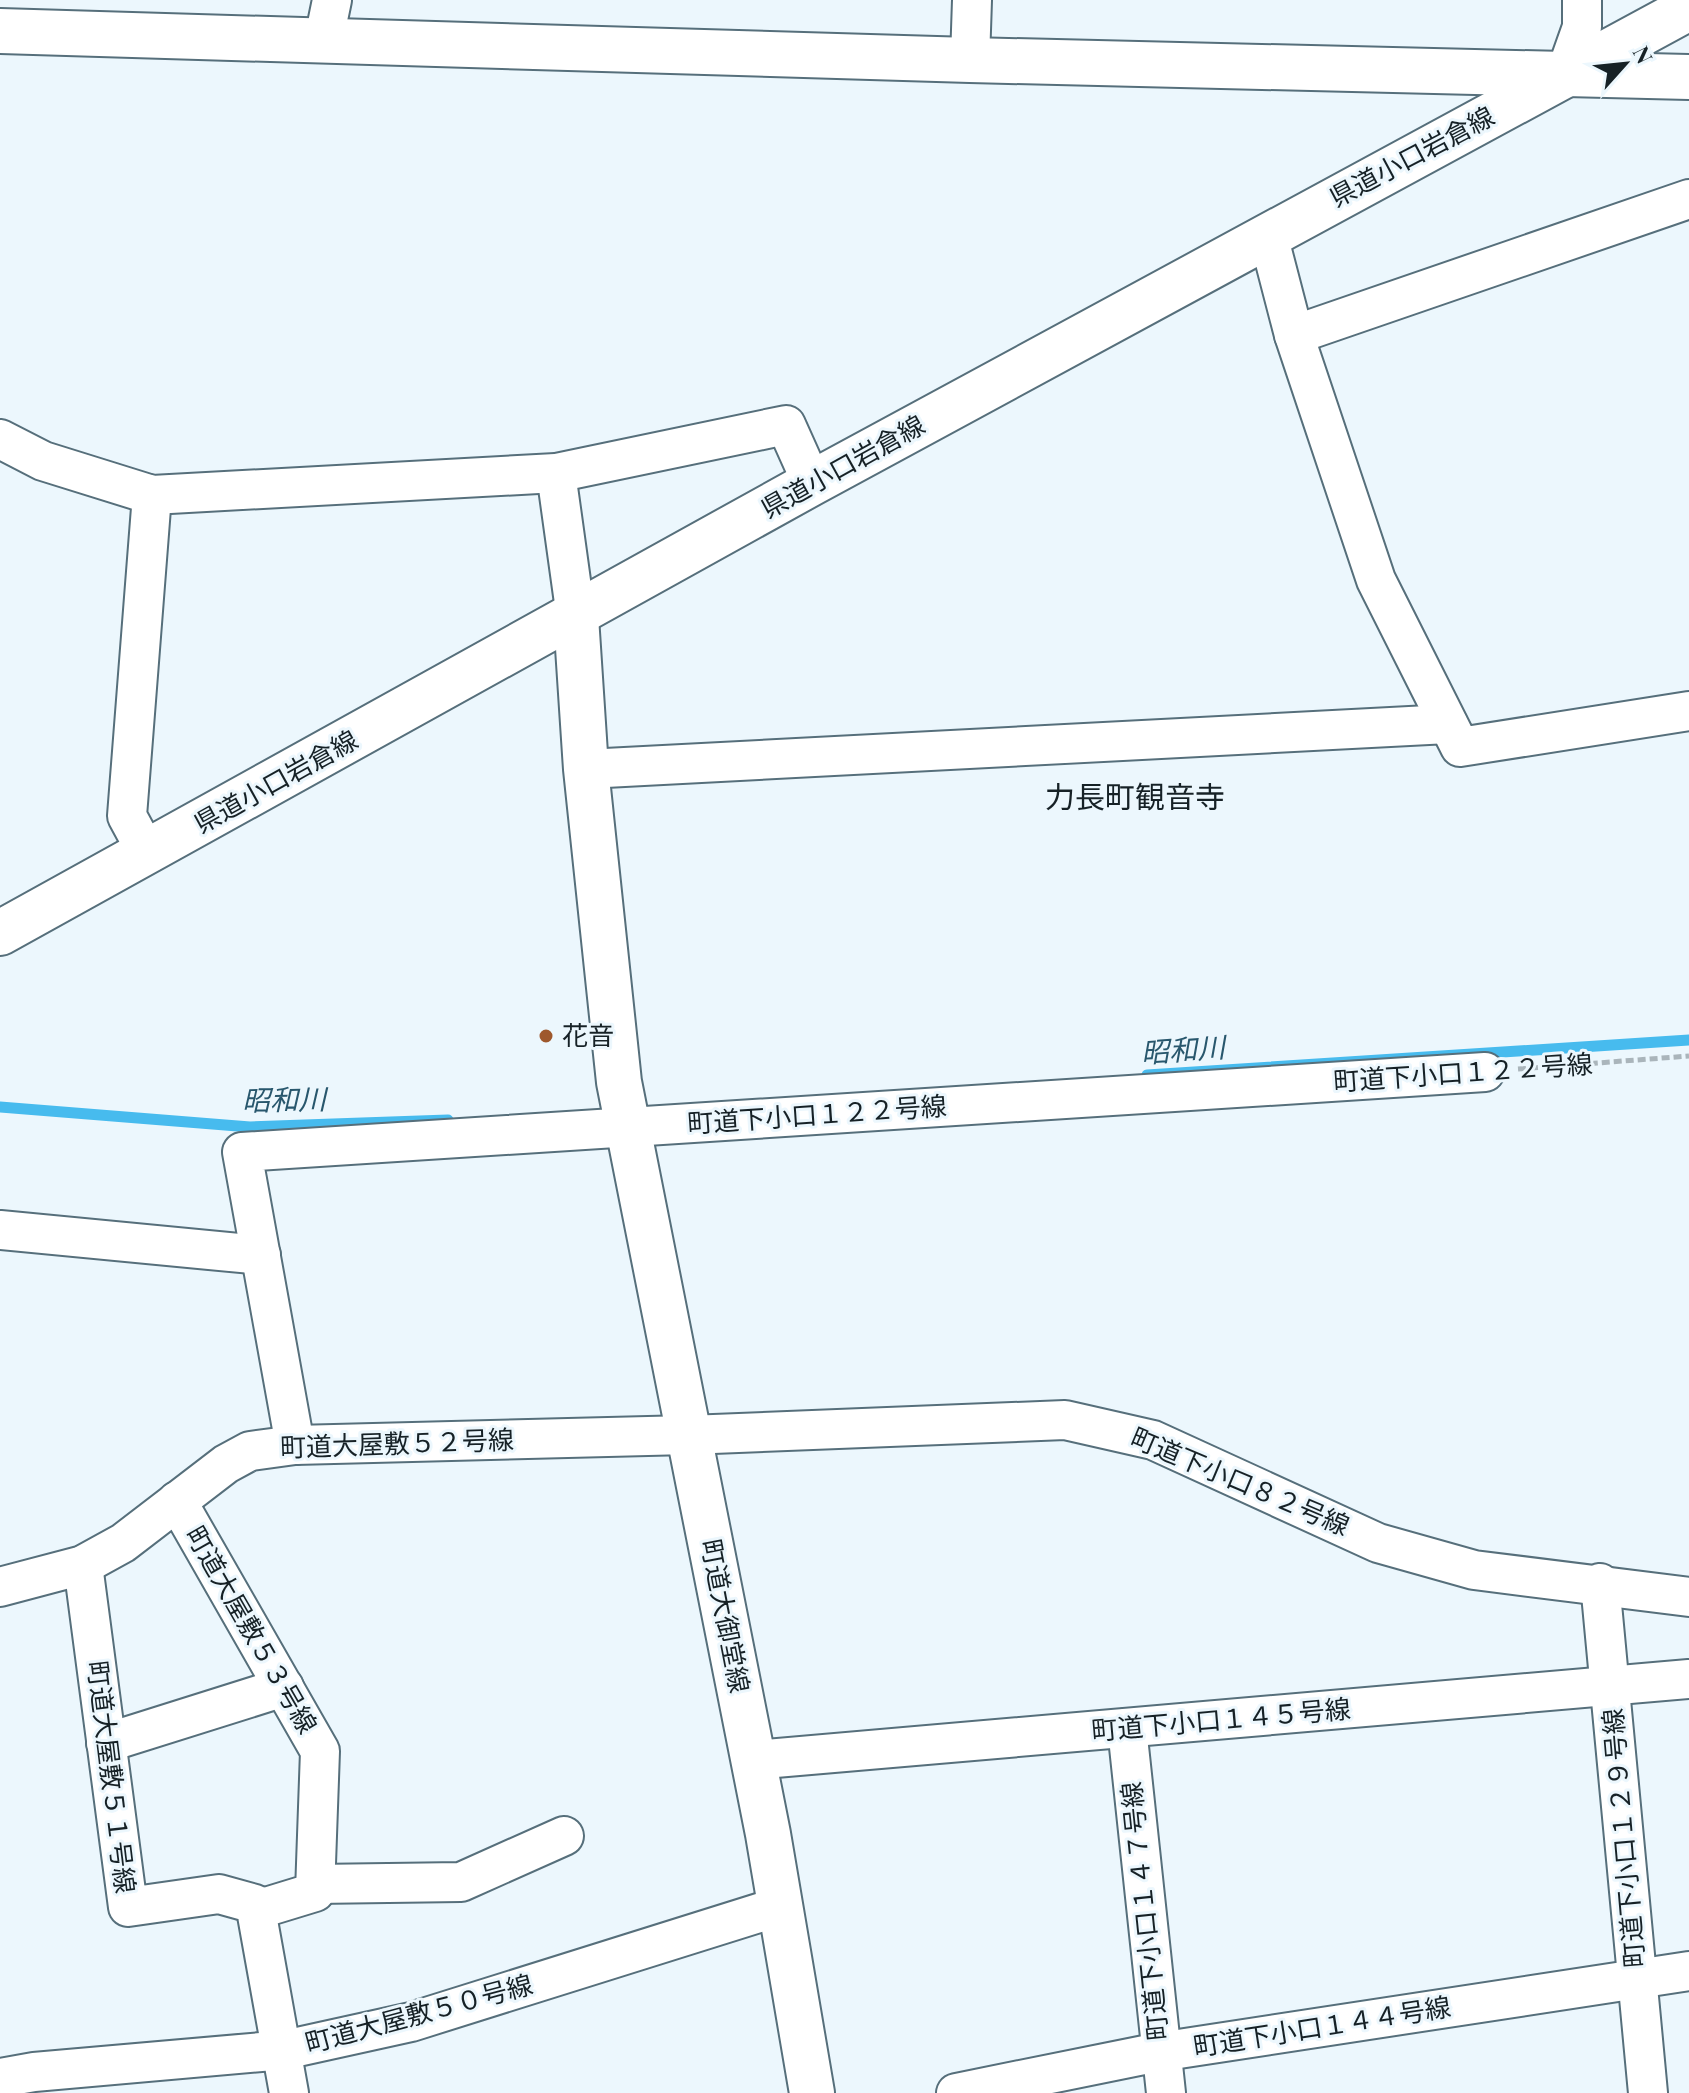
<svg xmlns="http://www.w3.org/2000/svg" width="1689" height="2093" font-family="'Playfair Display','Noto Sans JP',serif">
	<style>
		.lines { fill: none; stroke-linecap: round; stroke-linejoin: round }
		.stream { stroke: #47bbee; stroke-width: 11 }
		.street-casing { stroke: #566f7b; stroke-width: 42 }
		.secondary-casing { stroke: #566f7b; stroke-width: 48 }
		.path { stroke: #aab5bb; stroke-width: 5; stroke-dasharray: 8 4; stroke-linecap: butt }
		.street { stroke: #fff; stroke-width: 38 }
		.secondary { stroke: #fff; stroke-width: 44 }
		.poi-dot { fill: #9e582d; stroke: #ecf7fd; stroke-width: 3 }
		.labels { text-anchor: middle; stroke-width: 6; stroke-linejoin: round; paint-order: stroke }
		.street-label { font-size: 26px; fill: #162126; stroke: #ecf7fd }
		.poi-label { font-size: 26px; fill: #162126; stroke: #ecf7fd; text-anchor: start }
		.water-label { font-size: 28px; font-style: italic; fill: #28576d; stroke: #ecf7fd }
		.quarter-label { font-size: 30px; fill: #162126; stroke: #ecf7fd }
	</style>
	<rect width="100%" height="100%" fill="#ecf7fd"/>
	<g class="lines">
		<g class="stream">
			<polyline points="1147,1075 1689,1040"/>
			<polyline points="0,1107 250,1127 448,1120"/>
		</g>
		<g class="street-casing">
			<g id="street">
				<polyline points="324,39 332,0"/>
				<polyline points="970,60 972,0"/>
				<polyline points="1565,75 1582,27 1582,0"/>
				<polyline points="1268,235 1294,335 1376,580 1460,747 1689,711"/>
				<polyline points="1294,335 1689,199"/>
				<polyline points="0,439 43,461 152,495 556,473 786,425 812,483"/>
				<polyline points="556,473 576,617"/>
				<polyline points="586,769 1448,724"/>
				<polyline points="147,853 127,816 152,495"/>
				<polyline points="0,1230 261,1255"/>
				<polyline points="295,1445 242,1152 1485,1072"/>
				<polyline points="177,1501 320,1751 315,1892 256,1910"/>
				<polyline points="83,1565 128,1907 219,1894 255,1904 289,2093"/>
				<polyline points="1600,1583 1648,2093"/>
				<polyline points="0,1587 83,1565 123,1543 226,1464 250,1451 295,1445 688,1435 1065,1420 1153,1440 1378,1543 1474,1570 1689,1597"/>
				<polyline points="1127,1728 1166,2093"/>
				<polyline points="106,1743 284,1687"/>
				<polyline points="753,1760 1689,1679"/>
				<polyline points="315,1884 461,1882 564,1836"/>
				<polyline points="0,2078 34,2072 284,2050 411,2022 781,1906"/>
				<polyline points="956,2093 1159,2052 1689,1971"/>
			</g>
		</g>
		<g class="secondary-casing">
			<g id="secondary">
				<polyline points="0,31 970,60 1689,77"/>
				<polyline points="576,617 586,769 619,1082 768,1834 812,2093"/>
				<polyline points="0,933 812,483 1689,8"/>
			</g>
		</g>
		<polyline class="path" points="1518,1069 1689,1056"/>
		<use href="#street" class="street"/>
		<use href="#secondary" class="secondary"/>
	</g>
	<circle class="poi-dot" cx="546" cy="1036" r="8"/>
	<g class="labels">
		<g class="street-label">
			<text transform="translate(1412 157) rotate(-28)" y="9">県道小口岩倉線</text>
			<text transform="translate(843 467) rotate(-29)" y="9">県道小口岩倉線</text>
			<text transform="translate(276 782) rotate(-29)" y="9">県道小口岩倉線</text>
			<text transform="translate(1463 1073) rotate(-4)" y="9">町道下小口１２２号線</text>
			<text transform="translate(817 1115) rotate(-4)" y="9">町道下小口１２２号線</text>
			<text transform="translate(397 1444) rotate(-2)" y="9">町道大屋敷５２号線</text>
			<text transform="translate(1240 1482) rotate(23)" y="9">町道下小口８２号線</text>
			<text transform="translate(725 1616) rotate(79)" y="9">町道大御堂線</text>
			<text transform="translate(251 1630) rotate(60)" y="9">町道大屋敷５３号線</text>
			<text transform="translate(1221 1720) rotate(-5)" y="9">町道下小口１４５号線</text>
			<text transform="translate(111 1777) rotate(83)" y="9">町道大屋敷５１号線</text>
			<text transform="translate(1624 1838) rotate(-95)" y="9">町道下小口１２９号線</text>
			<text transform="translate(1145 1911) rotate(-96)" y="9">町道下小口１４７号線</text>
			<text transform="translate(419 2014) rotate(-15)" y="9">町道大屋敷５０号線</text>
			<text transform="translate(1322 2027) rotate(-9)" y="9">町道下小口１４４号線</text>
		</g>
		<g class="poi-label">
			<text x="562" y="1045">花音</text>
		</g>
		<g class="water-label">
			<text transform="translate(1183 1050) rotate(-4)" y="10">昭和川</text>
			<text transform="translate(284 1100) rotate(-1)" y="10">昭和川</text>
		</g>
		<g class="quarter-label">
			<text x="1135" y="808">力長町観音寺</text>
		</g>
	</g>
	<g transform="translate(1625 64) rotate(63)" stroke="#ecf7fd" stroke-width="6" paint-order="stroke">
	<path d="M0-6L14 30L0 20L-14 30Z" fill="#162126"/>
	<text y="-12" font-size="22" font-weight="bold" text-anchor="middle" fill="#162126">N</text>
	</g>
</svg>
